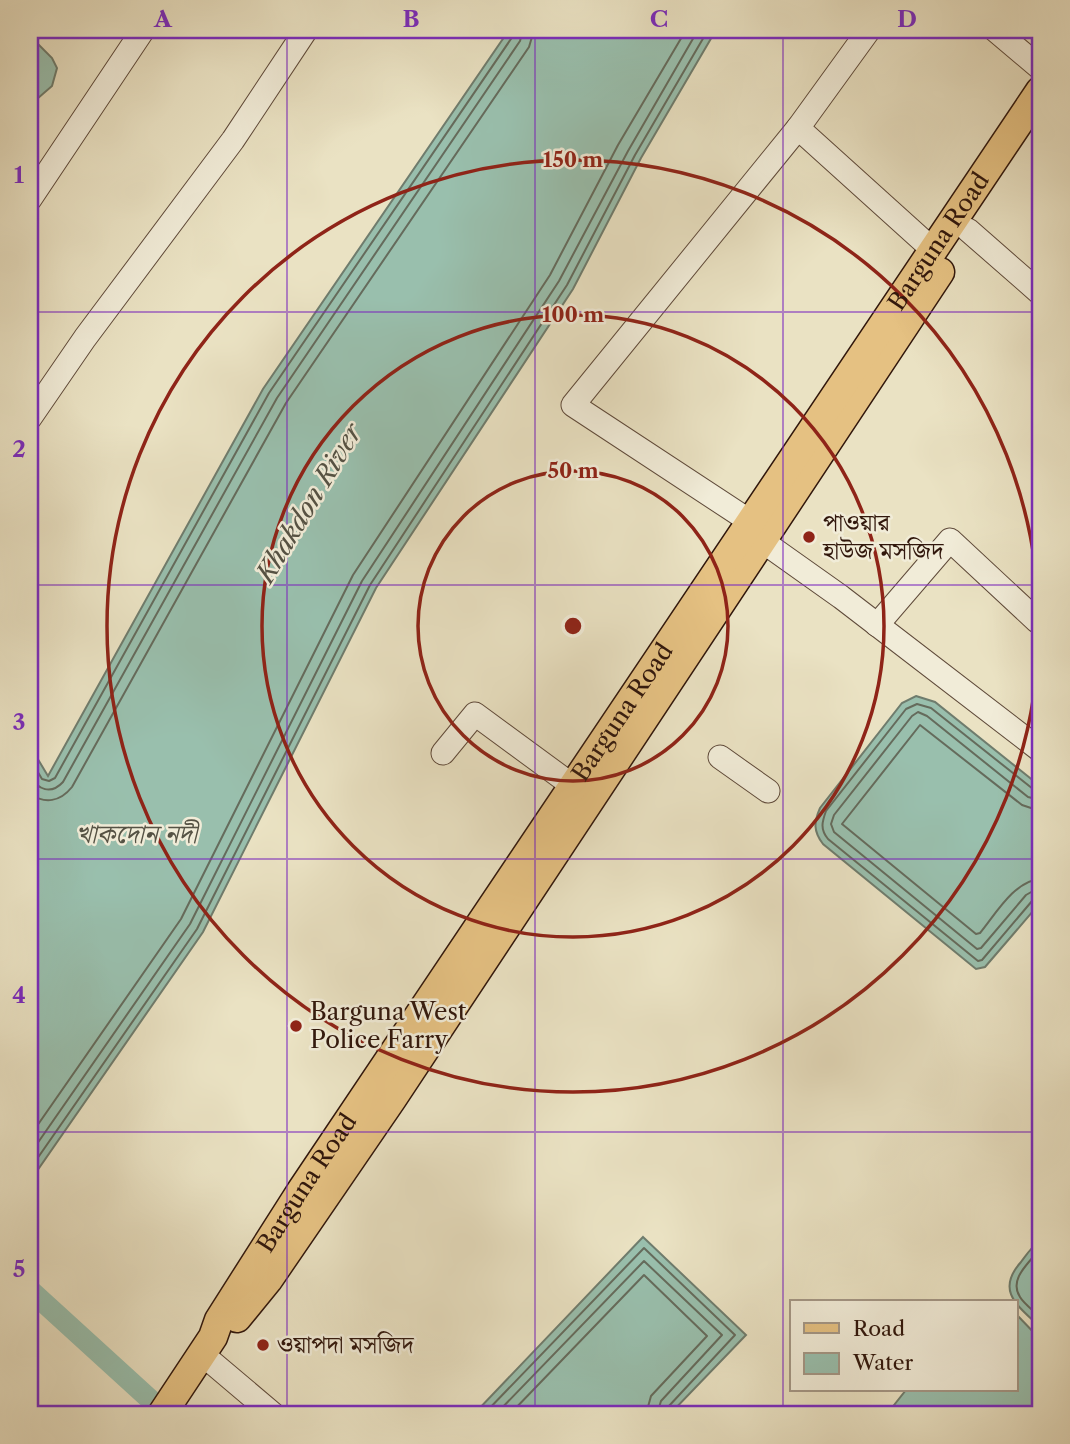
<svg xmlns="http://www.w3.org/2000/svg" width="1070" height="1444" font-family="'Libre Caslon Text','Noto Serif Bengali',serif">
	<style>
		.water { fill: #99bfad; stroke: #6f7c6d; stroke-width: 2 }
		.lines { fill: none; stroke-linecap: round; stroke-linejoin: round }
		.shore { stroke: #656b5c; stroke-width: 2 }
		.canal { stroke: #99bfad; stroke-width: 21 }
		.minor-casing { stroke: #5f4a3a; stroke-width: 25 }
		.major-casing { stroke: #31170c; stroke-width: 31 }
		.minor { stroke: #f1ecd8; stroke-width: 23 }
		.major { stroke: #e5c182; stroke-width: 28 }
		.grid { fill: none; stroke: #7b2cbf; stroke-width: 2; stroke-opacity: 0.55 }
		.ring { fill: none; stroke: #8f2418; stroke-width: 3.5 }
		.poi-dot { fill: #8f2418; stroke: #f1ecd8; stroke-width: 2.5 }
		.labels { text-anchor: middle; stroke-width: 5; stroke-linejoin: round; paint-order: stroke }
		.street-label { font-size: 24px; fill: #31170c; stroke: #f1ecd8 }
		.poi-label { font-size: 24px; fill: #31170c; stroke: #f1ecd8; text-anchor: start }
		.water-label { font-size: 26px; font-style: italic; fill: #555244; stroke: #f1ecd8 }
		.centre { fill: #8f2418; stroke: #f1ecd8; stroke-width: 3.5 }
		.ring-label { font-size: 21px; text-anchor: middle; font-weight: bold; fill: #8f2418; stroke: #f1ecd8; stroke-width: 5; stroke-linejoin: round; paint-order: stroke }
		.neatline { fill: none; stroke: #7b2cbf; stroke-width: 2.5 }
		.grid-label { font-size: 23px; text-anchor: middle; font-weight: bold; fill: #7b2cbf }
	</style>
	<rect width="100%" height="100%" fill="#eae2c3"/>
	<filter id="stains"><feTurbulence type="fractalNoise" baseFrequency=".00286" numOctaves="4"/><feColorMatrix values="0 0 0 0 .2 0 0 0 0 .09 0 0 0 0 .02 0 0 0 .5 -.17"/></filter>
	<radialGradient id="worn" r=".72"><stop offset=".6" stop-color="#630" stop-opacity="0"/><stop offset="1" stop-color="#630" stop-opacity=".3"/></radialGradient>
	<g class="water">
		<polygon points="509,30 716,30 641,158 573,289 376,588 203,932 30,1181 30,746 48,776 263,389"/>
		<polygon points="30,36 52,58 57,68 52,86 37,99 30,94"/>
		<path d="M916 696 935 702 1040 786V903L985 967 976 969 823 844C813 831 814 822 820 808L902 703Z"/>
		<polygon points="643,1237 746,1335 670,1414 474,1414"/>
		<path d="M1040 1241V1327C1018 1306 995 1291 1021 1262 1027 1254 1032 1246 1040 1241Z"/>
		<polygon points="1016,1314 1040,1339 1040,1414 887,1414 906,1390 1016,1390"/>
	</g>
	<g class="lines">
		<g class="shore">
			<polyline points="30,759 42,779 49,781 55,778 269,393 513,36 514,30"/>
			<path d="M30 776C38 790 51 795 63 782L277 398 520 41 523 30"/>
			<path d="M1040 791 1033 789 931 708 917 704 906 709 826 811C822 822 820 829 828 839L978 961 982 960 1032 901 1040 899"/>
			<path d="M30 794C45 804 60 802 72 787L286 403 529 47 534 30"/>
			<polyline points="1040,800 1028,797 927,716 918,712 912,716 834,815 831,824 834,832 977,949 981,948 1026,895 1033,891 1040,890"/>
			<path d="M1040 811 1022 805 920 725 842 824 976 934 980 933C995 915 1014 881 1040 879"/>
			<polyline points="30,1136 181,919 353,575 550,275 618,145 686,30"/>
			<polyline points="30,1154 190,924 362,581 559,281 628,151 698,30"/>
			<polyline points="30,1169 197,929 370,585 567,285 635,155 708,30"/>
			<path d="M1040 1249C1030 1262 1008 1279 1020 1297 1024 1304 1034 1311 1040 1317"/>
			<polyline points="484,1414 644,1248 735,1335 668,1407 666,1414"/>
			<polyline points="496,1414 644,1261 722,1335 661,1401 657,1414"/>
			<polyline points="510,1414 644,1275 707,1336 651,1396 646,1414"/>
		</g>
		<polyline class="canal" points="30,1290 166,1414"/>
		<g class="minor-casing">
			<g id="minor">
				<polyline points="995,30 1040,68"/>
				<polyline points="798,128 869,30"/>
				<polyline points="30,199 143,30"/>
				<polyline points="968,230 1040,293"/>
				<polyline points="30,418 85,338 233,140 306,30"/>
				<polyline points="751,522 573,405 798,128 932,249"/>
				<polyline points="762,541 841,597 1040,750"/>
				<polyline points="877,625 950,540 1037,621 1040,618"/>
				<polyline points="443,753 475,714 573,786"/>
				<polyline points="720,757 768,791"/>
				<polyline points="202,1354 273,1414"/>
			</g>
		</g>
		<g class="major-casing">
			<g id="major">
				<polyline points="237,1318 268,1280 392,1099 940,272"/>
				<path id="s1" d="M162 1414 213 1337 219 1320 301 1191 1040 91"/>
			</g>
		</g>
		<use href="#minor" class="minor"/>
		<use href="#major" class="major"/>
	</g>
	<path class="grid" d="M287 30V1414M535 30V1414M783 30V1414M30 312H1040M30 585H1040M30 859H1040M30 1132H1040"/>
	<g class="ring">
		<circle cx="573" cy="626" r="155"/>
		<circle cx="573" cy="626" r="311"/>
		<circle cx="573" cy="626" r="466"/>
	</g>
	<g class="poi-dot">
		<circle cx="809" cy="537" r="7"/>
		<circle cx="296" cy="1026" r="7"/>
		<circle cx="263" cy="1345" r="7"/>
	</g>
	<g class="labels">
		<g class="street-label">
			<text dy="8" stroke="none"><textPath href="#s1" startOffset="1407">Barguna Road</textPath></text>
			<text dy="8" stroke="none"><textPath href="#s1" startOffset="840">Barguna Road</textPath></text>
			<text dy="8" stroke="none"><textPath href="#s1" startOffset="273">Barguna Road</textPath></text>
		</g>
		<g class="poi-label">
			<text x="823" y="531">পাওয়ার<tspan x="823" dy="28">হাউজ মসজিদ</tspan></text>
			<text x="310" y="1020">Barguna West<tspan x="310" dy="28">Police Farry</tspan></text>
			<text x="277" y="1353">ওয়াপদা মসজিদ</text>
		</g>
		<g class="water-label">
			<text transform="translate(309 503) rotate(-59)" y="9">Khakdon River</text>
			<text x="136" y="843">খাকদোন নদী</text>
		</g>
	</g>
	<circle cx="573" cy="626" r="10" class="centre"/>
	<g class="ring-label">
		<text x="573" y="167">150 m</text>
		<text x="573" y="322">100 m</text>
		<text x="573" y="478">50 m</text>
	</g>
	<rect width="1070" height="1444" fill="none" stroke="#eae2c3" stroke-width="77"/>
	<rect x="790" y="1300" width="228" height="91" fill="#f1ecd8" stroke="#a49786" stroke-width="2"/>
	<rect x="804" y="1323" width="35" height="10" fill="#e5c182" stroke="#a49786" stroke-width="2"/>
	<text x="853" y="1336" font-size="21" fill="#31170c">Road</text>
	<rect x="804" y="1353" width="35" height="21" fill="#99bfad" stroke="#a49786" stroke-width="2"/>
	<text x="853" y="1370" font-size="21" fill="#31170c">Water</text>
	<rect x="38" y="38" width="994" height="1368" class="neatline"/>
	<g class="grid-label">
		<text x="163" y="27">A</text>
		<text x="411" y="27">B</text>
		<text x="659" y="27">C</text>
		<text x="907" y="27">D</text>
		<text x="19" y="183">1</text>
		<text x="19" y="457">2</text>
		<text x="19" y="730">3</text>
		<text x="19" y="1003">4</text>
		<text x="19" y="1277">5</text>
	</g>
	<rect width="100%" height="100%" filter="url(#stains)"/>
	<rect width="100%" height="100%" fill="url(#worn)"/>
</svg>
